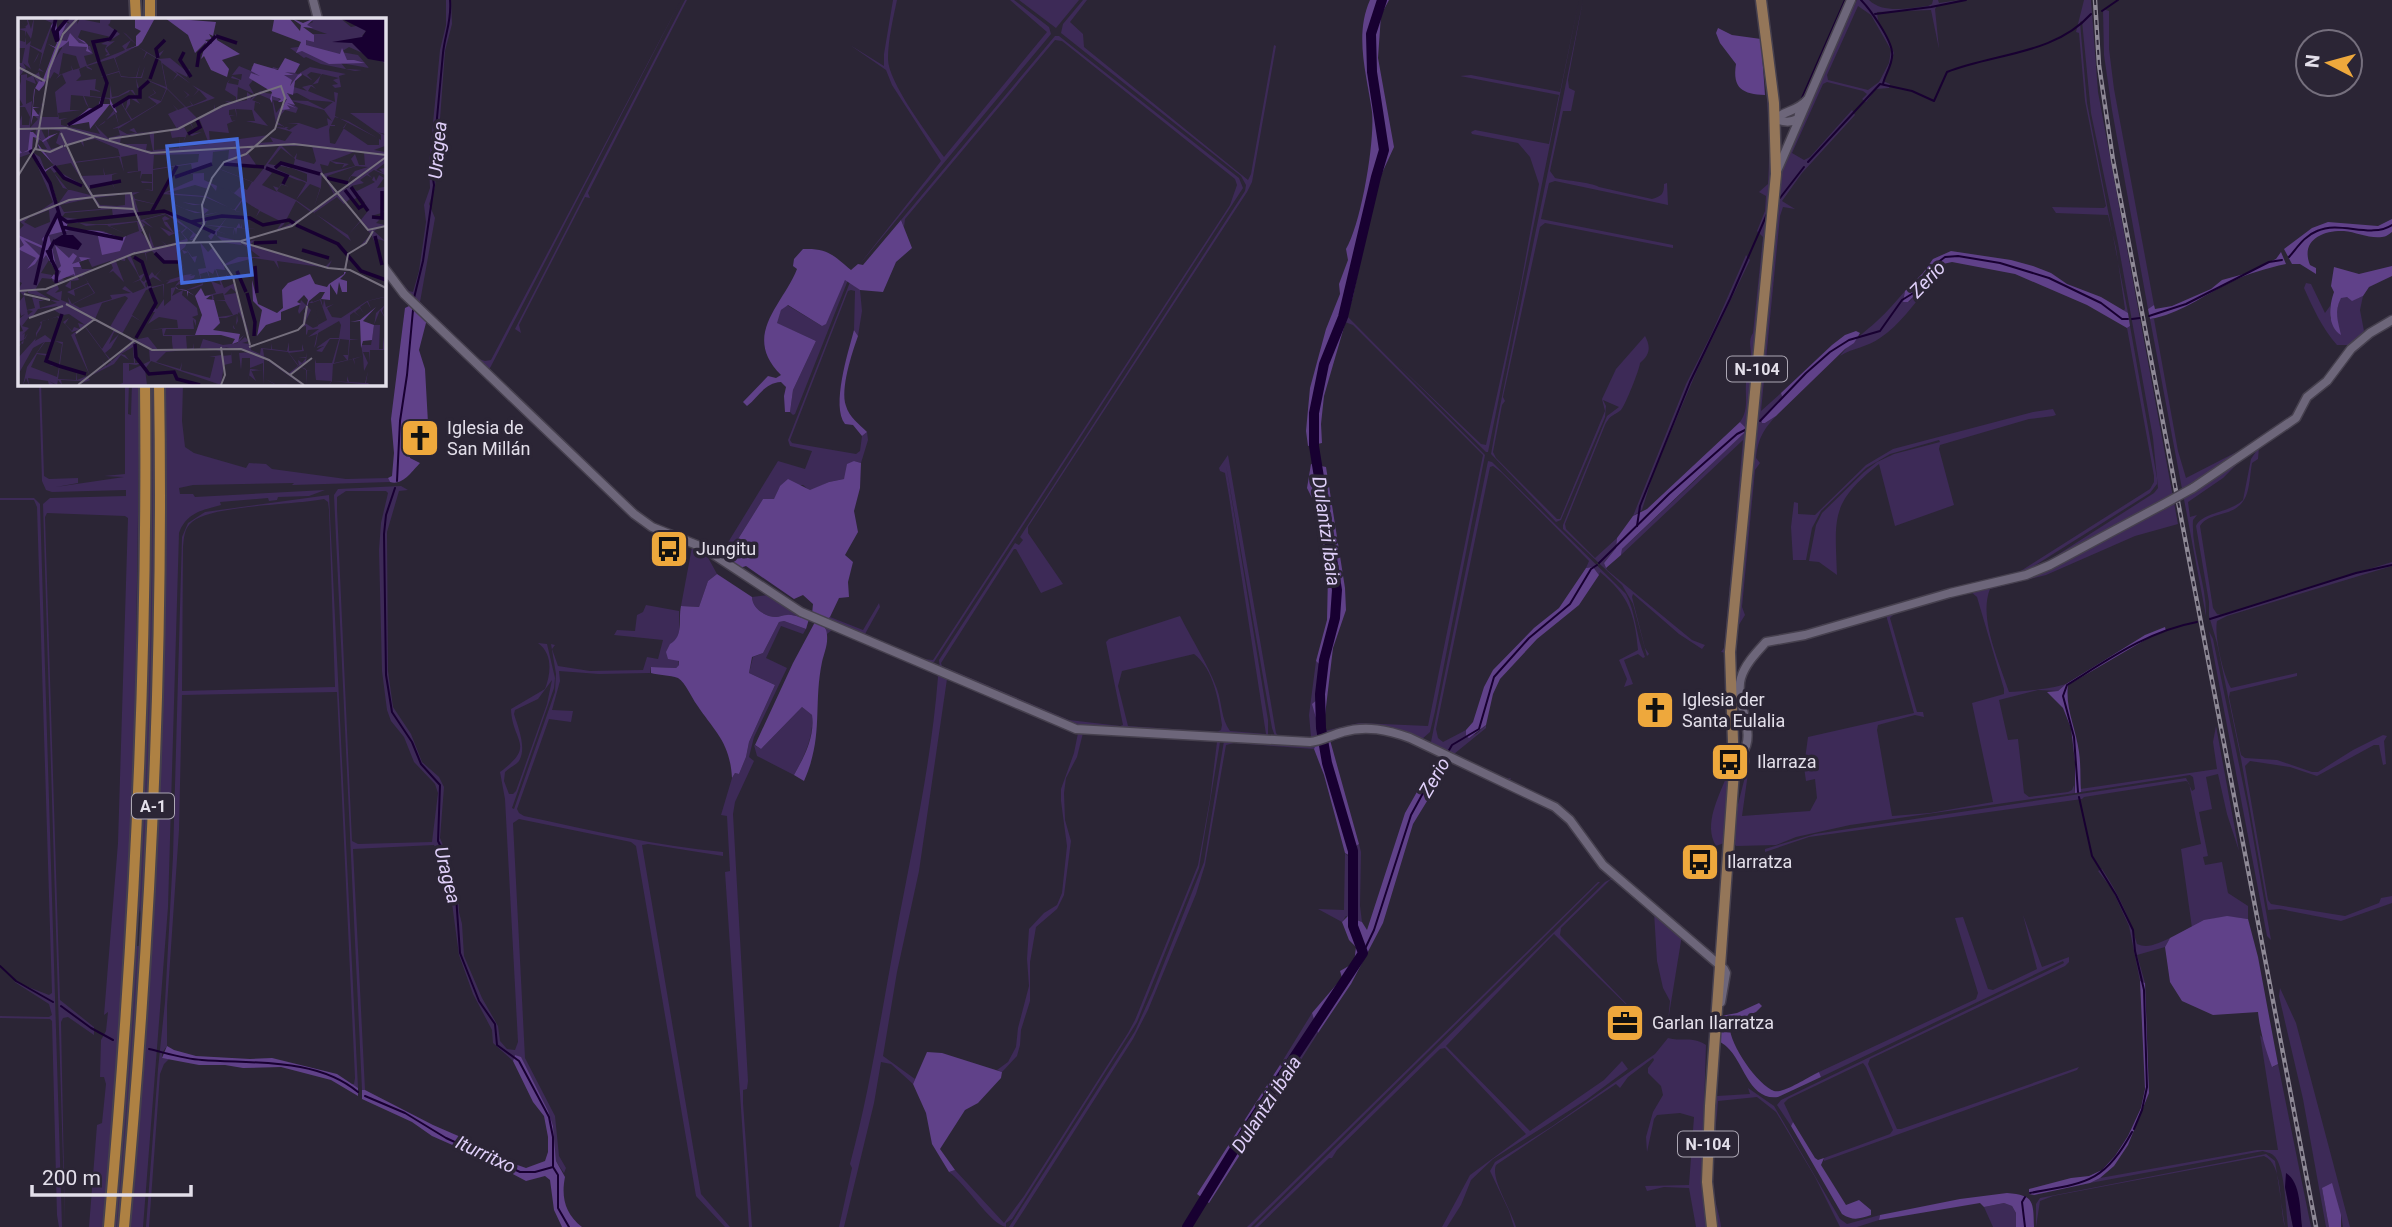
<svg xmlns="http://www.w3.org/2000/svg" width="2392" height="1227" font-family="Roboto,sans-serif">
	<style>
		.green { fill: #3d2a57; fill-rule: evenodd }
		.forest { fill: #604189 }
		.water { fill: #180031 }
		.lines { fill: none; stroke-linecap: round; stroke-linejoin: round }
		.stream { stroke: #180031; stroke-width: 2 }
		.river { stroke: #180031; stroke-width: 10 }
		.minor-casing { stroke: #46404e; stroke-width: 11 }
		.major-casing { stroke: #46404e; stroke-width: 13 }
		.highway-casing { stroke: #46404e; stroke-width: 14 }
		.minor { stroke: #6d667a; stroke-width: 8 }
		.major { stroke: #947659; stroke-width: 10 }
		.highway { stroke: #ae8143; stroke-width: 10 }
		.rail-casing { stroke: #8e8996; stroke-width: 4.5 }
		.rail { stroke: #2b2535; stroke-width: 2; stroke-dasharray: 5; stroke-linecap: butt }
		.minor-bridge-casing { stroke: #46404e; stroke-width: 11; stroke-linecap: butt }
		.minor-bridge { stroke: #6d667a; stroke-width: 8 }
		.labels { text-anchor: middle; stroke-width: 7; stroke-linejoin: round; paint-order: stroke }
		.shield { fill: #2b2535; stroke: #aca7b4; stroke-width: 2 }
		.shield-label { font-size: 16px; font-weight: bold; fill: #e3dfea }
		.poi-label { font-size: 18px; fill: #e3dfea; stroke: #2b2535; text-anchor: start }
		.water-label { font-size: 19px; font-style: italic; fill: #dfcff9; stroke: #2b2535 }
		.inset-river { fill: none; stroke: #180031; stroke-width: 3.5 }
		.inset-road { fill: none; stroke: #756f7d; stroke-width: 2 }
		.view { fill: #456bdc; fill-opacity: 0.15; stroke: #456bdc; stroke-width: 3.5 }
		.inset-edge { fill: none; stroke: #e3dfea; stroke-width: 3.5 }
	</style>
	<rect width="100%" height="100%" fill="#2b2535"/>
	<g class="green">
		<polygon points="446,0 451,0 452,24 445,51 435,187 429,204 435,218 420,302 479,359 485,361 491,360 681,0 490,368 485,368 404,290 404,285 409,291 413,292 419,271 426,222 424,205 430,188 429,165 440,50 446,25"/>
		<polygon points="685,0 687,0 588,193 590,198 585,197 519,325 521,333 515,329"/>
		<path d="M893 0H897C893 19 888 40 888 59 888 82 929 136 944 157L1047 32 1010 0H1014L1049 27 1051 34 859 265 941 161 892 85 886 70 850 45 884 66V54Z"/>
		<polygon points="1019,0 1079,0 1056,28"/>
		<path d="M1083 0H1087L1070 22 1083 34 1084 47 1248 180 1251 174 1274 45 1276 46 1252 182 1247 192 1028 527V533L1063 584 1041 593 1016 549H1014L941 663 942 666 1069 720 1120 726 1123 725 1106 642 1109 639 1180 616C1192 640 1208 664 1217 689 1222 703 1221 719 1230 731L1266 734 1229 496 1225 473 1220 471 1219 468 1228 455 1276 733 1279 737 1308 739 1311 737 1309 715 1316 661 1320 665 1318 699 1320 732 1359 723 1428 726 1483 455 1353 325 1345 322 1347 316 1485 455 1435 711 1430 732 1421 740 1380 727 1315 740 1276 739 1272 728 1226 465 1268 720V738L1080 725 940 669 939 660 1015 543 1019 545 1023 540 1020 537 1245 191 1246 185 1241 176 1061 33 1063 24ZM1194 654C1214 669 1219 702 1222 725L1221 730 1217 732 1128 726 1118 686 1122 671Z"/>
		<polygon points="1579,0 1488,452 1486,452 1399,366 1481,444 1486,445 1519,294 1539,184 1530,157 1518,143 1472,134 1471,132 1475,130 1549,144 1559,95 1460,76 1471,75 1560,92"/>
		<path d="M1583 0 1568 80 1569 88 1575 91 1571 111H1563L1550 171 1555 178C1567 181 1590 182 1599 187L1652 199C1662 196 1664 194 1664 184L1667 183 1668 205 1555 181 1549 183 1541 219 1673 245V248L1545 223 1540 227 1503 397 1505 401 1502 405 1493 452 1496 458 1557 519H1560L1605 411 1602 399 1616 369 1645 336C1651 347 1650 355 1640 363 1640 368 1625 406 1621 410 1612 417 1611 414 1605 425L1565 524 1566 529 1595 558 1617 538 1616 548 1604 563 1607 570 1692 640 1705 645 1702 649 1679 634 1633 594 1632 597 1645 648 1649 654 1647 656 1633 604 1622 585 1563 529V525L1607 416 1619 407 1603 400 1606 406 1605 417 1561 520 1556 522 1491 454 1497 421Z"/>
		<path d="M1755 0H1756L1767 84 1772 158 1726 653 1721 652 1724 648 1725 639 1743 440 1621 555 1622 549 1703 473 1745 427 1740 422C1749 410 1745 397 1746 383 1747 373 1752 365 1751 355 1751 346 1748 341 1753 333L1763 237 1757 231 1765 211 1766 196 1759 192 1768 184C1772 122 1764 60 1755 0Z"/>
		<path d="M1857 0H1869C1883 14 1909 8 1928 6L1932 4 1933 0H1938L1939 3 1960 0 1937 6 1935 9 1939 49 1931 10 1877 12 1878 21 1894 53 1883 81 1890 84 1889 88 1876 89 1866 102 1862 99 1867 94 1863 91 1827 82 1823 84 1792 153 1804 160 1810 157 1852 110 1855 115 1802 173 1782 201 1795 209 1783 207 1780 216 1761 411 1781 393 1782 397 1762 419 1765 423 1776 416C1763 430 1758 439 1756 458L1760 463 1755 470 1742 607 1745 615 1737 628 1782 167ZM1858 6 1871 15 1891 50 1889 63 1879 82 1868 90 1828 80 1827 75Z"/>
		<path d="M2084 0H2091L2098 92 2178 524 2135 536 2046 575 1990 589C1978 618 2000 664 2009 692 2025 691 2051 689 2066 684L2058 691 2038 690 1999 700 2008 740 2018 739 2024 793 2029 797 2068 792 2072 790 2074 785 2075 793 1850 825 1796 837 1776 845 1736 846 1734 843 1736 812 1746 773H1748L1742 816 1810 811 1817 798 1815 779 1806 781 1804 767 1808 737 1914 713 1886 615 1826 632 1822 635 1821 632 1954 594 2006 582 2040 566 2154 493 2158 488 2153 438 2118 243 2091 113 2082 21 2080 22 2087 103 2128 313 2123 311 2125 309 2116 248 2108 215 2056 213 2052 207 2104 208 2106 206 2085 101 2079 33 2076 32ZM1971 592 1977 597 2004 689V694L1972 703 1993 802 1930 813 1892 816 1877 730 1878 725 1915 715 1924 717 1923 712H1917L1890 618C1901 605 1953 597 1971 592Z"/>
		<polygon points="2103,9 2109,11 2109,49 2114,89 2154,305 2148,309 2112,110 2104,55"/>
		<polygon points="1055,36 1059,36 1239,178 1243,188 934,662 927,663 826,620 830,617 863,630 879,603 880,607 865,634 923,659 933,660 1230,205 1237,185 1235,179 1062,41 1055,40 905,219 904,227 901,220"/>
		<polygon points="1746,255 1750,260 1698,368 1653,474 1642,510 1633,516 1686,384 1711,335"/>
		<polygon points="845,280 848,280 795,414 793,415 790,412 793,390 816,341 776,323 781,310 787,305 822,326"/>
		<polygon points="850,282 860,290 862,311 858,336 854,330 855,291 851,290 848,291 790,440 792,443 856,454 860,451 862,436 867,432 868,440 861,463 854,461 844,479 829,482 810,491 803,485 780,486 774,500 763,499 725,560 723,557 724,549 778,461 805,469 812,451 790,446 788,440"/>
		<path d="M2306 283 2311 284 2325 313 2330 306V318L2339 329C2336 318 2336 309 2341 297H2347L2352 300 2363 296 2360 310 2364 331 2350 345H2337C2322 328 2313 308 2304 288Z"/>
		<path d="M1924 285 1930 286C1914 303 1899 326 1880 338 1868 347 1852 348 1840 356 1850 342 1864 333 1877 321 1887 312 1896 301 1905 291L1903 302H1909Z"/>
		<path d="M2150 319H2154L2178 451 2186 478 2256 442 2192 492 2238 463 2223 478 2188 502 2190 517 2197 515 2193 520C2191 552 2207 584 2206 616Z"/>
		<polygon points="2130,326 2157,478 2157,484 2150,493 2023,573 1822,628 1822,624 1830,624 2016,574 2150,489 2154,482 2154,476 2127,328"/>
		<polygon points="39,383 41,383 44,476 49,479 78,478 78,483 56,487 124,477 104,476 125,474 125,383 129,383 128,414 131,415 132,383 140,383 134,780 118,1059 104,1227 89,1227 97,1125 102,1123 106,1084 104,1077 100,1077 101,1040 106,1031 108,1012 104,1015 118,843 128,518 125,516 47,513 45,517 60,1000 94,1027 94,1035 68,1017 63,1018 61,1022 65,1227 43,504 50,498 126,496 126,490 52,492 46,490 42,481"/>
		<polygon points="148,383 155,383 153,693 145,892 140,914 137,892"/>
		<path d="M165 383H183L182 421 185 447 194 453 246 468 249 463 266 464 272 469 346 479 388 478 390 482 292 485 294 483 193 485 179 488 180 494H193L195 497 325 490 309 496 278 497 277 500 269 501 268 498 220 502 221 505C202 510 186 513 179 533L168 907 143 1227H129C140 1102 151 976 156 851 162 695 165 539 165 383Z"/>
		<path d="M2053 409 2056 415 2053 416 2029 419 1940 445 1939 449 1954 505 1895 526 1879 464C1830 503 1835 517 1837 575L1819 562 1809 561 1816 525 1822 513 1864 472 1877 462 1894 454 1940 442 1939 440 1890 454 1866 468 1821 511 1812 528 1806 560H1793L1791 527 1794 502 1798 503V514L1815 515 1866 465 1893 449 2033 412Z"/>
		<path d="M2259 447 2258 459 2252 463C2250 474 2250 486 2246 496 2236 519 2210 510 2200 526L2213 608 2217 614 2221 615 2392 562V566L2227 616 2217 621C2214 635 2223 675 2231 688L2297 673V676L2230 692 2229 697 2241 755 2245 758 2277 760 2312 772H2318L2353 750 2383 735 2387 736 2384 741 2386 764 2383 765 2379 745H2374L2317 776 2290 767 2250 761 2245 766 2268 900 2271 904 2345 916 2379 903 2381 898 2392 896V903L2341 921 2280 909 2268 910 2241 759 2217 643 2209 616V602L2196 526C2202 512 2230 513 2243 500L2251 459Z"/>
		<path d="M1488 461 1492 462 1626 594C1636 613 1636 637 1645 657L1643 658 1638 654 1624 660 1633 684 1624 687 1627 679 1619 660 1638 650C1635 613 1628 595 1600 572L1599 575 1593 567 1586 568 1589 561 1502 473 1493 466 1490 467 1436 729 1438 738 1443 742 1466 730V736L1476 734 1486 725V728L1454 754 1505 779 1511 778 1509 782 1432 746 1431 742Z"/>
		<path d="M401 486 408 490 399 491 387 532 388 671 393 707 411 734 422 762 439 777 444 787 440 838 449 860 448 875 458 891 459 912 462 924 464 956 482 998 498 1026 500 1041 507 1049 515 1050 518 1042 505 799 500 772C537 745 512 742 511 709L545 689C551 673 553 654 538 643L547 644 555 678 554 688 512 808 514 809 555 692 556 674 551 644 555 645 552 649 558 666 590 671 643 670 647 657 658 659 663 640 614 635 617 630 635 631 637 615 643 612 646 605 679 611V632L676 640 679 665 676 668 651 667 650 673 599 674 559 671 560 681 552 710 573 711 571 722 549 719 517 809 519 813 524 816C590 830 656 846 723 852V856L648 844 642 845 701 1194 730 1227H725L696 1196 636 846 631 842 519 819 513 823 525 1058 555 1116 559 1156 566 1168 564 1173 556 1161 553 1126 521 1058 515 1055 513 1061 493 1043 492 1030 473 994 459 955 451 896 441 877 440 856 434 845 353 849 365 1090H362L334 495 338 489ZM346 491H386L388 493 381 523 379 550 382 671 387 710 391 721 404 737 414 762 435 784 438 793 432 842 358 844 352 841 337 509V497ZM552 680 547 704 516 791 513 794H509L504 781 505 772C509 768 516 765 519 761 527 748 518 727 514 714L515 710 538 699Z"/>
		<path d="M329 495 358 1088 351 1084H354L355 1078 337 692 182 695 179 830 167 1006V1046L162 1053V1058L169 1059 164 1064 160 1074 149 1227H146L158 1069 165 1002 173 856 182 537 188 523 205 512ZM324 499 328 502 329 510 335 687 182 691 183 547C184 538 184 528 192 522 211 505 295 505 324 499Z"/>
		<polygon points="0,498 34,498 40,504 62,1227 59,1227 57,1215 52,1021 50,1019 0,1018 0,1016 49,1017 52,1015 49,1004 13,981 49,995 52,993 37,507 34,500 0,500"/>
		<polygon points="692,547 705,552 717,574 708,581 699,607 681,606"/>
		<path d="M769 595 809 619C801 619 794 614 787 615 783 615 779 617 776 617 765 617 752 608 752 597Z"/>
		<polygon points="784,621 806,629 803,634 781,626 766,658 787,668 754,737 749,757 754,761 735,802 733,814 748,1081 747,1089 743,1090 743,1103 752,1227 749,1227 725,872 730,871 727,816 721,815 732,778 735,773 739,774 746,757 749,742 775,685 749,673 753,657 763,653 779,622"/>
		<path d="M825 626 1073 727 1219 739 1220 742 1199 868 1137 1022 1012 1219 1006 1223V1227C990 1224 967 1185 949 1172L955 1170 1004 1223 1024 1196 1128 1033 1135 1020 1198 865 1210 799 1217 742 1083 733 1077 757 1066 778 1064 793 1065 820 1071 841 1064 895 1057 909 1036 927 1030 962V1001L1021 1030 1020 1045 1017 1056 1002 1072 997 1070 1008 1062 1016 1047 1018 1028 1029 986 1027 959 1029 929 1044 913 1057 905 1062 893 1067 846 1061 801V789L1074 753 1078 733 947 679 919 871 897 972 883 1056 915 1079 913 1084 891 1064 881 1062 874 1103 844 1227H839L852 1168 850 1164C870 1090 881 1015 895 940 911 853 931 766 938 677L936 673 832 630 827 634Z"/>
		<polygon points="2209,631 2213,639 2248,808 2271,940 2267,936"/>
		<path d="M802 707 812 715C814 737 804 757 794 775L757 756 754 745 761 749Z"/>
		<path d="M2216 726 2239 851 2227 814 2218 774 2206 777 2212 809 2199 812 2208 856 2203 857 2205 865 2222 862 2228 893 2248 906V919C2227 916 2211 916 2192 928L2181 849 2201 844 2189 783 2186 781 2084 797 2082 799 1809 837 1765 852V849L1815 834 2186 778 2192 791 2195 789 2193 777 2190 775 2081 792 2080 789 2217 769 2213 742Z"/>
		<polygon points="1224,741 1316,744 1314,749 1234,743 1226,745 1205,865 1196,894 1148,1010 1133,1039 1024,1210 1013,1227 1009,1227 1135,1031 1153,991 1204,862"/>
		<path d="M1727 775 1729 776 1724 843 1716 846C1703 824 1719 797 1727 775Z"/>
		<polygon points="1359,844 1361,852 1360,906 1362,922 1346,916 1342,922 1318,909 1344,910 1345,853 1349,857 1352,849"/>
		<path d="M2102 869C2118 893 2129 916 2137 944 2148 949 2159 943 2170 938L2165 947 2137 955 2145 983 2140 981 2129 926 2112 889 2098 871Z"/>
		<polygon points="1613,878 1682,935 1668,1021 1670,1001 1663,988 1657,961 1654,912 1615,880 1610,880 1561,928 1560,935 1647,1025 1554,934 1446,1046 1530,1131 1604,1080 1622,1061 1628,1069 1586,1100 1493,1159 1471,1180 1461,1205 1447,1227 1442,1227 1470,1175 1526,1134 1445,1048 1440,1049 1337,1150 1332,1158 1329,1158 1258,1227 1254,1227 1605,882"/>
		<polygon points="1598,882 1600,882 1251,1227 1247,1227"/>
		<polygon points="2023,915 2042,967 2069,957 2069,962 2065,966 1870,1059 1868,1064 1897,1129 1901,1129 2079,1067 2077,1070 1824,1161 1824,1158 1890,1134 1893,1130 1866,1067 1863,1063 1788,1099 1784,1103 1793,1122 1791,1126 1777,1105 1781,1100 2064,963 2063,961 1821,1077 1819,1072 1976,999 1978,993 1955,918 1963,917 1988,989 1993,990 2037,969"/>
		<polygon points="137,946 140,946 141,969 120,1227 113,1227 133,972"/>
		<polygon points="2280,988 2296,1023 2350,1227 2343,1227 2341,1215 2322,1188 2329,1227 2326,1227 2303,1099 2279,996"/>
		<polygon points="1312,1013 1318,1033 1281,1091 1277,1082 1284,1068 1280,1065"/>
		<path d="M2260 1035 2265 1040 2273 1067 2278 1064 2311 1227H2302L2297 1191 2285 1187 2293 1227H2288C2286 1212 2285 1163 2273 1155 2271 1153 2266 1152 2263 1151L2090 1183 2100 1178 2257 1150H2278Z"/>
		<path d="M1668 1038C1684 1042 1691 1036 1706 1045L1702 1172 1707 1227H1696L1689 1188 1664 1187 1647 1191 1645 1186 1689 1185 1694 1117 1680 1113 1657 1115 1654 1119 1647 1152 1646 1137 1653 1112 1663 1095 1661 1086 1648 1073V1068L1654 1060 1653 1058 1628 1077 1620 1088 1616 1084 1496 1165C1490 1178 1512 1211 1516 1227H1514L1509 1211 1490 1171 1495 1162 1551 1127 1655 1054Z"/>
		<path d="M1748 1088 1774 1106 1840 1219 1847 1224 1880 1215 1879 1220 1857 1227H1840L1815 1177 1776 1112 1757 1097 1718 1101C1716 1131 1710 1165 1714 1195 1716 1206 1720 1216 1721 1227H1717L1712 1185 1715 1099 1717 1096 1750 1094Z"/>
		<path d="M2266 1154 2275 1161 2285 1227C2279 1209 2284 1164 2264 1156L2053 1196 2040 1201 2036 1227V1204L2040 1198Z"/>
		<polygon points="2004,1203 2012,1206 2016,1213 2016,1227 1993,1227 1984,1207"/>
	</g>
	<g class="forest">
		<path d="M1370 0H1389L1381 15 1378 58 1394 147 1377 184 1353 296 1324 396 1321 424 1322 443 1308 446 1306 431 1310 388 1326 329 1340 294 1339 284 1348 260 1346 249C1361 224 1375 142 1372 112 1367 75 1354 36 1370 0Z"/>
		<path d="M1718 28 1732 35 1761 39 1765 95C1743 94 1732 89 1736 64L1720 43 1716 33Z"/>
		<path d="M2392 219V232C2389 234 2386 237 2382 237 2370 239 2356 232 2344 231 2323 230 2300 240 2310 265L2316 268V274L2300 264H2292L2284 249 2312 228 2328 222 2378 226Z"/>
		<path d="M901 220 912 248 896 262 883 292 860 290 845 280 826 324 822 326 788 305 781 310 777 323 816 341 793 390 790 412H785L784 396 786 387 781 382C764 383 759 397 747 406L743 402 768 376 776 378 781 375C741 335 783 305 797 269L793 266 794 259 803 249C828 248 833 255 851 270L858 264 863 265Z"/>
		<polygon points="1951,251 2011,260 2033,266 2051,273 2067,284 2101,297 2128,313 2130,326 2127,328 2087,305 2015,274 1952,262 1943,264 1930,286 1924,286 1908,302 1903,302 1905,291 1923,273 1933,259"/>
		<path d="M2281 252 2286 264C2267 268 2246 274 2229 283 2202 296 2180 314 2150 319L2148 309 2154 305 2155 309 2172 306 2211 289 2222 280 2244 274 2276 259Z"/>
		<path d="M2392 266V276L2369 287 2363 296 2352 301 2347 297 2341 298C2334 312 2338 321 2341 335 2327 326 2329 306 2334 292L2331 286 2334 267 2359 274Z"/>
		<path d="M411 305 427 319 419 350 425 369 428 423 408 422 410 458 420 463C412 471 403 486 390 482L388 478 392 476 394 453 391 419 405 308Z"/>
		<path d="M854 330 858 336C852 353 840 389 846 406 849 417 860 425 867 432L862 436 853 425 845 424C831 406 848 353 854 330Z"/>
		<polygon points="1856,331 1860,333 1854,343 1845,349 1776,416 1765,423 1762,423 1761,419 1782,397 1781,393 1832,345 1845,335"/>
		<polygon points="1740,422 1745,427 1744,433 1622,549 1621,555 1606,568 1604,563 1616,548 1617,538 1633,516 1647,509"/>
		<polygon points="854,461 861,463 860,488 854,511 858,532 845,555 853,562 848,582 849,597 839,598 830,617 826,620 812,614 813,604 803,595 794,599 746,566 740,568 725,560 763,499 774,499 780,486 788,479 810,490 829,482 844,479 847,464"/>
		<polygon points="1311,464 1326,467 1345,588 1346,610 1333,648 1323,732 1320,732 1312,704 1318,699 1320,665 1316,661 1327,620 1328,575 1318,510 1307,488"/>
		<polygon points="1593,567 1599,575 1579,605 1537,639 1500,679 1493,694 1486,725 1469,738 1466,736 1466,730 1473,722 1484,687 1493,670 1534,628 1559,608 1586,568"/>
		<path d="M717 574 752 597C752 608 765 617 776 617 779 617 783 615 787 615 794 614 801 619 809 619L806 629 784 621 779 622 763 653 752 657 749 673 775 685 749 742 746 757 739 774 735 773 732 778C730 742 715 732 697 705 691 697 686 683 678 678 670 675 658 675 651 673V667L676 668 679 665V661L668 659 666 652 670 644C684 636 678 620 681 606L699 607 708 581Z"/>
		<path d="M815 622H819C824 626 827 629 827 635 828 645 824 653 822 662 813 706 824 736 804 781L794 775C804 757 815 737 812 715L802 707 761 749 755 745 793 663Z"/>
		<path d="M2165 627 2166 631 2150 637 2068 685C2065 708 2076 729 2079 752 2081 765 2080 779 2081 792L2075 793V762L2071 728 2063 708 2047 692 2058 691 2066 684 2145 635Z"/>
		<polygon points="1330,740 1359,844 1352,849 1354,858 1345,853 1324,775 1314,749 1316,744"/>
		<polygon points="1442,758 1451,762 1413,824 1383,923 1351,984 1318,1033 1312,1013 1342,978 1340,971 1354,963 1356,947 1349,940 1342,922 1350,914 1354,919 1362,922 1367,930 1405,813 1418,790 1436,770"/>
		<path d="M2227 916 2248 919 2258 957 2278 1064 2272 1067C2265 1048 2260 1031 2258 1012L2213 1015 2182 1001 2170 982 2165 947 2170 938 2204 920Z"/>
		<polygon points="2140,981 2145,983 2149,1093 2128,1145 2114,1166 2100,1178 2090,1183 2034,1195 2029,1194 2029,1189 2071,1178 2089,1176 2102,1170 2115,1156 2128,1136 2141,1108 2145,1089"/>
		<path d="M1759 1003 1762 1006 1756 1012 1730 1023C1726 1040 1757 1085 1774 1091 1782 1094 1807 1078 1815 1074L1819 1072 1821 1077 1778 1097C1749 1101 1744 1062 1727 1047 1724 1044 1721 1043 1718 1040L1721 1016 1737 1013Z"/>
		<polygon points="167,1046 174,1050 196,1056 250,1059 272,1058 337,1074 358,1088 358,1096 331,1080 281,1067 243,1068 225,1065 199,1065 162,1058"/>
		<polygon points="927,1052 942,1053 1002,1072 1001,1078 978,1103 965,1110 940,1149 955,1170 949,1172 932,1144 926,1113 913,1084"/>
		<path d="M515 1055 521 1057 548 1111 553 1126 556 1161 565 1177C561 1197 565 1214 582 1227H562L554 1210 550 1180 545 1176 526 1181 484 1159 432 1136 412 1122 362 1099V1090H365L433 1125 493 1151 509 1162 526 1168 545 1161 548 1152V1137L544 1116 533 1102 513 1061Z"/>
		<polygon points="1280,1065 1284,1068 1277,1082 1281,1091 1209,1203 1197,1194"/>
		<path d="M1793 1122 1815 1158 1818 1160 1824 1158 1821 1165 1846 1205 1859 1200 1871 1210V1215C1859 1219 1853 1221 1842 1214L1791 1126Z"/>
		<polygon points="2332,1183 2341,1215 2341,1227 2329,1227 2322,1188"/>
		<path d="M2007 1193C2035 1195 2033 1202 2034 1227H2016V1213L2012 1206 2004 1203 1984 1207 1980 1203 1879 1220 1880 1215 1960 1199Z"/>
	</g>
	<path class="water" d="M2286 1173C2301 1182 2300 1211 2302 1227H2293L2285 1187Z"/>
	<g class="lines">
		<g class="stream">
			<path d="M1861 0C1870 9 1891 39 1892 52 1894 63 1885 74 1883 84"/>
			<polyline points="2102,11 2118,0"/>
			<polyline points="1875,14 1931,7 1966,0"/>
			<polyline points="1802,98 1845,0"/>
			<path d="M1808 162 1880 84 1912 91 1934 101 1947 72C1995 53 2054 55 2091 14"/>
			<polyline points="1780,198 1804,167"/>
			<path d="M2289 257C2297 248 2304 236 2317 231 2340 220 2370 239 2392 225"/>
			<path d="M414 298 423 261 434 185 432 172C436 132 439 93 443 53 445 34 452 20 450 0"/>
			<polyline points="2149,316 2186,304 2269,262 2282,260"/>
			<polyline points="2132,319 2140,318"/>
			<polyline points="1760,421 1806,373 1830,352 1849,340 1880,331 1902,300 1915,292 1937,263 1945,257 1958,256 2000,263 2049,278 2101,303 2122,319 2128,319"/>
			<polyline points="397,481 400,421 407,375 413,310"/>
			<polyline points="395,488 386,515 384,534 386,675 392,712 412,742 421,764 440,785 438,841 447,859 445,871 447,877 456,896 460,953 479,1001 495,1024 497,1045 519,1061 549,1117 553,1137 553,1167"/>
			<polyline points="1637,526 1640,506 1690,382 1730,299 1767,214"/>
			<polyline points="1599,563 1669,494 1737,434 1745,430"/>
			<polyline points="2210,619 2356,573 2392,565"/>
			<polyline points="1448,752 1452,745 1479,729 1494,677 1529,638 1570,604 1591,569 1597,565"/>
			<path d="M2078 792 2074 737 2063 696 2067 685C2109 659 2148 631 2197 622"/>
			<polyline points="2079,797 2092,856 2116,895 2133,930 2135,951 2144,990 2147,1087 2142,1110 2134,1129"/>
			<polyline points="1363,953 1374,930 1411,815 1423,793 1444,767 1447,758"/>
			<polyline points="0,966 16,981 53,1002"/>
			<polyline points="61,1006 91,1028 113,1040"/>
			<path d="M149 1049C166 1053 184 1059 202 1060 252 1064 316 1057 358 1092"/>
			<polyline points="365,1096 405,1113 446,1138 520,1172 535,1172 553,1167 558,1175 558,1208 569,1227"/>
			<path d="M2030 1193C2084 1183 2104 1184 2132 1132"/>
			<polyline points="2025,1197 2022,1202 2025,1227"/>
		</g>
		<polyline class="river" points="1187,1227 1250,1124 1363,953 1353,926 1353,851 1327,763 1321,728 1320,694 1324,660 1335,618 1337,590 1314,446 1314,413 1324,364 1343,317 1376,177 1384,150 1372,72 1371,34 1382,0"/>
		<g class="minor-casing">
			<g id="minor">
				<polyline points="313,0 318,19"/>
				<path d="M1775 119C1786 110 1798 111 1807 100"/>
				<path d="M1775 119C1784 122 1789 123 1798 119L1799 114"/>
				<polyline points="1777,171 1851,0"/>
				<path d="M383 266 404 294 634 514 652 527 702 547 801 612 1076 729 1310 742C1322 741 1331 735 1343 732 1366 725 1388 730 1410 738L1555 807 1570 820 1603 865 1724 969 1726 973 1721 1002"/>
				<polyline points="2193,488 2296,418 2307,397 2327,381 2351,349 2370,333 2392,320"/>
				<circle cx="1734" cy="761" r="10"/>
				<path d="M1742 753C1758 734 1734 702 1741 678 1745 664 1757 652 1766 642L1805 635 1950 593 2026 575 2050 565 2162 505"/>
			</g>
		</g>
		<g class="major-casing">
			<polyline id="major" points="1712,1227 1707,1182 1710,1106 1734,771 1730,652 1776,174 1774,103 1761,0"/>
		</g>
		<g class="highway-casing">
			<g id="highway">
				<polyline points="135,0 136,19"/>
				<polyline points="150,0 150,19"/>
				<path d="M109 1227C134 947 148 665 145 383"/>
				<path d="M124 1227C150 947 164 665 159 383"/>
			</g>
		</g>
		<use href="#minor" class="minor"/>
		<use href="#major" class="major"/>
		<use href="#highway" class="highway"/>
		<g class="rail-casing">
			<polyline id="rail" points="2095,0 2099,65 2113,160 2316,1227"/>
		</g>
		<use href="#rail" class="rail"/>
		<g class="minor-bridge-casing">
			<polyline id="minor-bridge" points="2162,505 2193,488"/>
		</g>
		<use href="#minor-bridge" class="minor-bridge"/>
	</g>
	<defs>
		<g id="church-square" transform="scale(2.0125)"><rect x="-9" y="-9" width="18" height="18" rx="4" fill="#eea83c" stroke="#2b2535"/><path d="M-1.2-6h2.4v3.5h3.3v2.4h-3.3V6h-2.4V-.1h-3.3v-2.4h3.3Z" fill="#111"/></g>
		<g id="bus-square" transform="scale(2.0125)"><rect x="-9" y="-9" width="18" height="18" rx="4" fill="#eea83c" stroke="#2b2535"/><path d="M-5-6H5V4H4V6H2V4H-2V6H-4V4H-5ZM-3.5-4V0h7V-4ZM-3.5 1.2v1.5H-2V1.2ZM2 1.2v1.5H3.5V1.2Z" fill="#111"/></g>
		<g id="office-square" transform="scale(2.0125)"><rect x="-9" y="-9" width="18" height="18" rx="4" fill="#eea83c" stroke="#2b2535"/><path d="M-6-3h4V-5.5h4V-3h4V5H-6ZM-1-4.5V-3h2v-1.5ZM-6 0V1H6V0Z" fill="#111"/></g>
	</defs>
	<g fill-rule="evenodd">
		<use href="#church-square" x="420" y="438"/>
		<use href="#bus-square" x="669" y="549"/>
		<use href="#church-square" x="1655" y="710"/>
		<use href="#bus-square" x="1730" y="762"/>
		<use href="#bus-square" x="1700" y="862"/>
		<use href="#office-square" x="1625" y="1023"/>
	</g>
	<g class="labels">
		<g class="shield">
			<rect x="1727" y="356.5" width="60" height="25" rx="5"/>
			<rect x="132" y="793.5" width="42" height="25" rx="5"/>
			<rect x="1678" y="1131.5" width="60" height="25" rx="5"/>
		</g>
		<g class="shield-label">
			<text x="1757" y="375">N-104</text>
			<text x="153" y="812">A-1</text>
			<text x="1708" y="1150">N-104</text>
		</g>
		<g class="poi-label">
			<text x="447" y="434">Iglesia de<tspan x="447" dy="21">San Millán</tspan></text>
			<text x="696" y="555">Jungitu</text>
			<text x="1682" y="706">Iglesia der<tspan x="1682" dy="21">Santa Eulalia</tspan></text>
			<text x="1757" y="768">Ilarraza</text>
			<text x="1727" y="868">Ilarratza</text>
			<text x="1652" y="1029">Garlan Ilarratza</text>
		</g>
		<g class="water-label">
			<text transform="translate(437 150) rotate(-85)" y="7">Uragea</text>
			<text transform="translate(1927 279) rotate(-46)" y="7">Zerio</text>
			<text transform="translate(1327 531) rotate(82)" y="7">Dulantzi ibaia</text>
			<text transform="translate(1434 777) rotate(-60)" y="7">Zerio</text>
			<text transform="translate(448 875) rotate(76)" y="7">Uragea</text>
			<text transform="translate(1266 1104) rotate(-57)" y="7">Dulantzi ibaia</text>
			<text transform="translate(486 1154) rotate(25)" y="7">Iturritxo</text>
		</g>
	</g>
	<g transform="translate(18 18)">
		<rect width="368" height="368" fill="#2b2535"/>
		<path d="M0 0 7 9 10 6 9 3V2H10L13 11 16 0 15 12 27 16 15 12 13 21 8 13V27L13 23 12 27 23 32 34 5 23 0H36L21 50 26 54 20 52 24 64 21 67 15 57 18 66 8 62V86L14 83 12 110 20 101 15 97 21 96 24 85 27 87H23L22 99H40L37 74 48 65 44 56 38 61 41 57 54 52 53 47 55 52 62 50 58 38 45 35 41 57 36 54 32 61 28 55 44 30 40 19 48 4 52 6 49 2 51 0 53 5 51 0H60L59 6 62 1 82 5V0H93L92 5 97 0 90 7 102 16 90 24 97 23 88 30 92 37 87 38 90 35 88 34 87 31 89 27 83 26 91 22 75 24 80 43 107 32 104 28 113 22 105 14 108 16 119 27 113 22 108 31 119 28 139 40 140 36 146 32 140 41 152 40 168 53 172 51 169 59 157 53 173 66 160 57 155 62 159 56 144 45 149 70 158 79 165 72 175 80 171 77 166 81 170 77 165 72 158 79 168 89 174 87 171 82 175 87 189 81 181 72 175 78 180 72 174 67 197 80 169 90 179 100 196 92V86L197 91 211 85 207 83 218 84V79L207 72 209 65 212 61 210 65 220 67 221 62 213 60 214 58 223 62 224 56 214 57 221 48 233 53 234 48 240 50 242 58 236 57 250 70 236 61 231 67 236 76 220 69 219 84 229 82V74L234 78 232 82 237 77H238L242 73H244L253 71 242 74 260 77 250 68 263 69 260 65 266 62 259 58 264 57 262 51H254L255 49 280 56 292 49 328 56 321 58 323 69 317 70 322 75 314 67 320 66 315 62 321 60 304 56 294 67 298 71 293 68 290 73 317 84 316 74 320 75 317 98 363 122V117L332 95H367V116L359 114 367 117V128L356 132 367 134V145L358 152 365 155 361 151 367 150V157L356 152 350 156 354 160 349 157 342 162 346 165 333 168 339 173 357 164 354 162 356 158 358 163 361 157 366 160 359 170 367 169 362 191 367 194 353 198 363 200 358 205 367 207 356 213 367 223 359 221 361 234 353 216 349 224 346 228 341 229 353 216 348 211 340 216 348 211 342 204 330 217 333 223 295 194 277 206 258 213 264 204 242 193 238 199 241 192 234 188 232 193 234 188 225 182 217 193 224 194 219 193 187 179 185 189 191 192 185 197 201 194 185 198 190 200 187 207 202 208 209 199 203 208 218 210 221 205 223 210 224 205V210L250 212 219 210 218 217 217 210 215 218 216 210 203 209 200 213 210 217 199 213V218L221 223 252 214 224 224 237 222 232 227 307 249 314 242 310 250 259 243 261 251 256 243 236 240 206 248 207 252 198 251 202 262 209 257V259L203 263 206 270 217 265 218 274 213 270 206 277 218 275 232 318 229 312 216 311 215 309V307L217 311 229 312 221 294 219 297 220 303 218 307 219 296 208 300H201L202 306 200 299 215 297 207 283H197L207 282 205 275 195 277 196 281 194 283V278H187L198 275 193 263 203 267 197 251 195 256 190 253 192 261 189 254 182 256 185 267 175 271 168 272 184 266 180 251 188 250 182 224 190 234 195 229 205 247 220 239H242L222 224 224 227 193 223H204L197 216 193 222 190 218 201 209 186 207 184 212V195H177L169 192 155 186 158 182 156 186 167 191 184 195V187H175L164 184 184 187 186 179 143 176 175 162V155L156 160 174 151 173 146 135 152V173L125 171 134 172V165H124L123 163 134 164V156H124L122 162 123 153 110 155 109 154 120 153 119 136 103 139 106 154 101 139 56 145 63 158 86 157 85 149 87 157 100 155 94 157V163L100 162 94 164 97 171 93 164 71 170 75 177 122 174 115 177 117 181 145 188 117 182 123 202 149 195 154 197 179 217V218L176 222H171L179 218 171 221 175 215 169 210 164 215 170 222 167 229 174 239 179 238 177 245 170 234 166 236 171 246 164 232 170 234 167 229 161 234 167 257 174 256 172 258 177 257 176 260 157 268 162 262 148 266 152 262 144 264 135 259 127 265 128 270 132 264 133 269 146 266V288L153 282V270L158 269 154 278 165 272 164 277 179 290 180 297 174 299 178 302V308L175 301 176 311H148L146 317H183L168 318 169 331 175 330V325L176 331 182 330 185 321 205 327 220 325V322L226 317 221 324 227 319 231 323 224 325 232 326 233 332 242 336 243 330 253 331 254 325V331L269 333 271 324V333L284 332V326L286 333 271 335 281 348 280 342 284 345 288 340H280L288 339 289 334 288 344 281 348 288 351V346V352L297 354V341L298 345H314L321 321H312L304 334 298 333 306 328 298 330 312 320H321L323 307 321 303 300 315 299 320 298 326 296 330 299 316 290 319 301 311 290 312 289 316 288 317V308L284 309 288 288 281 296 280 293 283 282 293 292 287 305 295 310 300 308 298 292 300 307 309 302 302 282 294 285H291L294 283 295 284 303 281 306 280H307L303 281 305 289 306 281 308 289 316 286 309 290 314 299 323 300 349 283 365 279H367L350 283 353 291 349 284 342 289 346 296 342 290 337 294 342 299 336 294 332 297V321L341 322H332L330 342 345 338 343 327H353L358 295 367 287 364 293 367 300 362 292 356 307H362L361 331H365V319L367 332H352L351 345V334H345L350 345 346 353 345 338 336 341 337 347 343 346 337 347 335 341 315 346 314 363 330 364 329 363V358L331 364 347 365 350 353 348 365H350L352 367 314 363 311 367 313 363 298 362 297 354 289 352 288 367V352L281 348 273 357 287 367H284L246 340V360L257 366H268L270 367 256 366 246 360V367L245 352 234 353 233 352 238 363 231 357 230 367 232 351H241L234 352H245V345L232 350V340H224L223 352 221 335 232 334 206 329 213 332H204V338L213 337V333L214 345 206 347 203 367 133 343 127 351 129 367H99L105 365V345H116L115 329 103 336 107 337 111 342 103 337 96 346 72 358 53 317 60 312 54 314 45 304 51 300 47 306 54 313 56 309 62 311 60 305 67 307 51 296 40 298 43 302 39 299 24 303 23 310 19 316 17 323 27 317 36 324H27L19 335 30 336 35 328 30 338 19 336 13 349 39 359 41 349 31 347H41L44 326 37 323 45 324 40 361 58 362V352L59 362 69 358 72 362 59 367 63 363 43 362 44 367 40 362 39 367 31 363 37 367H31L30 363 10 360 11 367 8 360 5 367 9 349 26 324 15 330 0 357V340L18 320V315L23 306 22 304 44 297 36 292 40 288 20 291 15 298 32 293 12 299H11L4 308 11 310 4 317 7 315 6 321 10 315 7 321 13 322 6 321 5 326 3 325 2 328H0L6 322 0 324V314L5 313 0 302 7 296 3 298 0 285 6 278 0 272 4 265 0 263V213L6 207 0 202 12 199 6 204 17 210 32 204 31 192 13 199 35 184 14 135 0 140V108L4 97V107H11L12 99 7 89H0L5 87 0 78V48L5 51 0 45H4L7 30H0V22L7 24 8 19 7 13 0 11 8 10ZM63 12 93 19 75 24 80 43 69 47 66 38 75 36 72 28 60 27H69L60 19ZM12 28 24 35 20 55 9 60V56L3 57V67L1 59 8 50 5 45 13 51 10 44 15 46 19 40 21 35 20 36 15 46 10 44ZM119 28 128 34 125 42 129 35 143 43 148 69 124 60 127 48 123 59H119L122 46 118 59H111L113 46 111 59 103 58 97 40ZM96 40 101 53 84 58 83 59 101 54 103 59 118 60 119 69 120 71 122 74 118 60H124L148 71 143 83 131 79 138 75 134 70 137 75 130 79 139 86 114 101 108 92 112 86V80L122 86 117 79H110L108 90 107 91 104 84 103 85 113 102 101 108 96 92 86 105 79 109 76 105 82 116 43 107V102L50 100 41 101 40 95 63 92H52L53 77 65 78 68 86 71 90 66 78 91 81 93 86V81L100 79 111 74 112 72 118 78 115 72H111L100 78 94 79 92 67V80L72 78V72L84 74 77 71 78 61 58 63 63 58 61 51 68 48 69 50 74 52V56V51L69 48ZM293 54 303 56 300 65 284 69 289 73 276 69 269 77 279 75 292 82 315 84 306 91 290 83 267 82 266 77V85L258 95 255 82 264 84 257 77 266 75 267 60 273 68 282 55 295 63 289 57ZM149 71 167 89 160 92 154 86 159 92 150 96 159 111 119 115 116 110 111 112 118 115 109 116 100 111 143 84ZM240 76 254 82 258 106 271 110 257 109 274 114 267 123 252 119 255 124 239 125 251 117 192 125 191 113 211 115 209 106 218 102 214 103 212 98H217L211 97V92L217 91 219 100 218 91 234 92 237 103H228L250 108 236 92 237 84 244 86 234 82ZM270 82 306 92 314 103 294 91 309 100 310 107 299 111 281 105H269L280 106 271 112 258 103 267 92 278 95 280 90ZM98 95 101 108 94 111 100 110 102 117 90 120 79 109ZM317 99 330 103 317 126 312 125 311 112 312 108H317V107H313ZM181 100 191 126 162 129 161 119H167L165 125 169 116 174 118 184 114 172 116 176 113 170 116 166 109 172 105 176 112 173 105ZM330 103 361 121V127H350L325 110ZM18 111 17 122 22 120 29 131H20L18 123 17 131 30 134 25 135 36 147 32 150 50 172 40 186 22 139 11 132 13 113ZM23 111H30L31 126V111L42 113 38 125 43 128 33 131ZM152 112 154 120 161 119V130L136 132V114ZM131 114 135 133 128 132 129 126H102L103 118ZM77 121 100 131 102 138 56 144 47 128 62 123 66 129 65 123ZM261 128 246 149 239 148 230 135 236 129ZM264 128H294L298 143 296 146 278 141 279 135 276 140ZM263 130 277 141 275 150 250 146ZM211 132 210 142 201 151 234 164 229 172 222 169 216 175 210 171 224 181 216 192 188 178 189 171 186 178 149 175 177 167 190 171 192 166 198 173 199 168 208 172 186 162V155L163 156 194 147 195 134ZM339 133 346 135 347 147H341L337 136 333 141 337 148 305 156 302 146 310 148 312 143 318 146H326L324 150 331 146 313 143ZM181 136 180 144 135 151 136 137ZM53 145 62 159 67 168 46 160 37 148ZM205 146H227L246 150 235 164 202 151ZM263 146 289 156V164L258 151ZM338 148 350 149 337 153 331 160 330 164 333 158 340 159 329 166 321 162 331 169 317 175 310 161 319 162 309 158ZM246 150 269 158 261 170 255 168 259 174 244 167 254 155ZM40 153 68 169 72 177 45 170 36 155ZM304 155 317 178 294 193 278 182 292 166 302 170 296 189 303 169ZM269 158 279 162 275 171 279 162 284 163 280 173 284 163 288 165 278 182 259 173 263 166 271 169 265 166ZM107 176V187L99 188 82 187 77 180ZM342 178 347 185 363 180 347 185 342 189 347 187 350 193 342 203 326 186 333 180 342 190 335 182ZM319 179 342 203 330 217 296 195ZM74 180 83 191 46 194 42 187ZM278 183 294 195 261 211 266 206ZM94 191 95 199 71 203 118 197 120 203 68 208 59 204 68 202 44 199 47 195ZM148 196 168 210 163 214 153 203 161 212 156 215 149 204 145 203 152 201 147 198 144 200 147 207 155 215 142 209 151 218 162 213 168 221 149 227 142 222 148 227 136 229 131 214 132 224 123 214 127 212H123L127 207 123 203 135 210 126 202ZM48 204 89 207 110 217 104 221 85 213 49 211ZM119 204 121 213 110 217 90 208ZM134 233 146 245 163 244 167 257 144 264 138 258 144 251 137 258 134 254 126 264 123 262 127 255 121 258 112 236 127 235 129 244 128 235ZM108 238 118 253 109 257 118 253 122 261 114 265 122 262 127 270 115 275 107 268 104 271 113 275 92 277 94 281 62 290 55 286 77 275 66 258 70 265 49 274 57 278 56 272 70 266 76 275 54 286 50 279 51 285 43 282 44 273 37 275 41 271 38 264H42L47 262 41 260 57 258 47 268 53 271V263L61 262 59 257 63 259 75 251H64L61 244 70 241 74 249 92 243 95 250 91 255 95 253 106 264 97 241 107 243ZM31 242 38 254 34 262 38 266 28 275 42 283 32 282 39 285 22 290 21 283H26L14 279 17 290 9 292 15 293 10 297 6 276 8 274 10 273V275L32 281 17 272 24 260 33 261 34 257 23 255ZM145 267 146 281 139 291 135 289 131 294H137L130 306 141 299 159 302 160 310H147L145 300 147 310 131 312 144 311 145 318H154V324H143H154L155 332 141 333 130 319 116 322 105 317 114 324 94 343 87 335 93 330 101 316 91 326 96 314 104 316 114 298 124 304 114 297 128 272ZM107 278 110 280 100 295 92 289 100 295 92 309 77 301 84 285ZM76 302 96 312 84 331 67 308ZM67 309 93 344 88 348 84 342 87 348 72 358 57 317ZM322 321 331 322 330 337H325L329 342 316 345ZM117 324 131 331 132 343 111 353V346L118 347 124 345H117ZM187 330 203 333V337L191 339H197L195 348 187 345 195 348 192 360 163 352 164 344 162 351 138 344 148 334ZM245 331 270 334 280 348 271 355 246 338ZM292 0H322L333 9 343 7 348 13 344 18 367 17V45L331 29 323 34 340 37 351 50 323 45 328 51 344 52 337 53 303 46 288 39 286 40 272 30 287 28 281 17 292 21 287 16H291L295 23V16H309L286 8 295 4Z" fill="#3d2a57" fill-rule="evenodd"/>
		<path d="M38 0 39 12 51 0 41 22 49 23 52 15 61 25 68 26 59 20 66 23 70 27V31L74 35 68 33 69 29 51 28V23L41 31 26 67 21 73 17 70 15 89H22L15 90 21 98H15L13 107 16 72 21 63 24 64 37 30 30 26 37 29 39 25 33 8ZM117 0H137L124 24 120 28 110 31 118 28V18L123 13 117 10ZM147 0 198 4 195 18 191 16 194 21 187 22 193 26 198 16 199 22 222 36 204 42 211 51 209 59 193 52 186 38 183 41 188 24 177 35 170 17ZM248 0H271L282 13 283 7 273 0 285 5 297 0 289 7 295 10 285 9 296 17V24L288 22V27L322 36 324 30 329 42H336L347 45 311 46 284 33 278 35 283 24 254 13 256 2ZM267 40 282 46 277 55 267 54 276 57H266L274 62 272 68 280 57 283 55 284 57 277 63 275 77 269 75 277 87 269 85 278 90 269 87 272 91 263 92 269 81 263 84H260L263 81 254 78V85L252 81 254 74 231 60 233 55 242 58 233 53 236 45 260 52ZM83 80 84 86H92V81L96 89 103 85 97 90 99 94 98 95 92 86 72 111 71 104 49 108 71 90 79 91ZM12 114H15L24 123 31 118 40 115 25 124 21 121 20 126 36 147 27 154 35 170 43 199 50 204 48 211 81 213 104 220 108 218 102 233 84 237 79 214 55 211 31 217 39 252 43 248 37 227 51 240 55 235 59 238 54 246 63 243 61 239 73 240 61 244 63 249H55L58 260 56 256 39 263 33 260 36 256 39 261 43 253 37 251 28 237 22 245 26 231 6 222 22 238 17 246 9 251 18 240 0 231 6 227 0 217 27 229 24 221 37 205 39 194 32 165 15 135 27 152 36 147 22 132 20 127 19 120 15 119 14 132 0 136 1 131 4 135 10 132ZM326 254H328L327 256 322 261 329 263V274H324L321 264 319 277 312 266V282L303 281 307 274H302L291 283 285 302 290 282 286 277 279 284 283 286 263 294V302L248 307 239 318 244 292 235 283 234 262 240 286 259 295 265 290 264 272 270 265 292 256 297 266 309 269 311 266 326 256ZM157 268 160 271 168 272 177 278 183 270 187 278 193 277 188 281 196 282 202 305 195 312 222 316 220 324 214 326 217 321 203 317H177L184 297 177 278 170 274 169 279V273L159 271ZM358 289 345 303 356 307 354 322 345 323 343 330 342 303 332 304 342 302Z" fill="#604189"/>
		<path d="M322 0 367 1V44L350 41 334 25 314 24 344 19 348 13ZM44 217H55L64 226 60 232 37 227 36 222Z" fill="#180031"/>
		<path class="inset-river" d="M38 0 35 12 39 24M198 18 219 25M40 23 39 13 50 0M166 34 162 42 173 59M140 40 138 31 147 22M81 44 75 24 92 21 98 12M179 49 181 35 198 18M132 61 139 41M95 89 111 79H122V71L131 63M50 107 83 87 89 65 81 44M170 116 182 109 179 102M12 132 32 165 42 199 49 204 146 193 173 204 204 198 232 200 245 207 271 202 277 206M206 146 246 149M36 148 46 160 64 168M248 150 269 158 265 166M257 150 263 145 302 156M157 159 194 146M309 160 330 165M72 169 103 163M333 169 350 193M327 172 341 190 346 187M133 195 159 148M40 196 47 217M354 199 364 200V173M173 204 197 215M278 207 320 226 343 253 368 262M44 209 105 221M357 218 364 247M236 225 259 224M29 232 39 253 38 265M284 232 311 240M137 235 146 244H160M116 239 124 244 132 268M34 244 32 231 37 222M237 248 239 275M219 253 228 274M17 267 28 219 40 195M229 275 237 304 236 318M118 320 138 285 132 270M117 326 118 339 131 356 156 354 159 361 182 367M41 348 28 343 44 296M41 348 68 356"/>
		<path class="inset-road" d="M0 49 27 63M0 111 48 110 133 135 276 126 368 137M43 115 64 161M91 121 160 111 204 88 263 68 267 80 257 111 228 136 206 144 194 160 184 187 186 206 175 224M46 128 76 119M17 131 32 134 45 128M303 155 350 212 368 208M0 158 18 129 31 52 45 16 60 0M63 159 81 189 116 191 134 232M75 178 113 175 116 191M0 203 51 182 76 179M191 224 215 259 232 327M223 224 310 250 332 252 368 270M114 236 162 225 223 223 274 208 368 139M327 252 330 236 348 225 355 213M0 273 28 271 117 235M6 276 32 282M48 286 134 332 223 331 251 342 286 367M11 300 45 288M58 315 77 301M203 329 207 357 203 367M231 329 280 312 286 306 289 288M272 357 294 340M60 367 116 323"/>
		<path class="view" d="M219 121 234 257 164 265 149 128Z"/>
		<rect width="368" height="368" class="inset-edge"/>
	</g>
	<g transform="translate(2329 63) rotate(276)"><circle r="33" fill="#2b2535" stroke="#756f7d" stroke-width="2"/>
	<path d="M0-5L12 26L0 18L-12 26Z" fill="#eea83c"/>
	<text y="-10" font-size="19" font-weight="bold" text-anchor="middle" fill="#e3dfea">N</text>
	</g>
	<path d="M32 1185v10h159v-10" fill="none" stroke="#e3dfea" stroke-width="3.5"/>
	<text x="42" y="1185" font-size="21" fill="#e3dfea" stroke="#2b2535" stroke-width="5" paint-order="stroke">200 m</text>
</svg>
